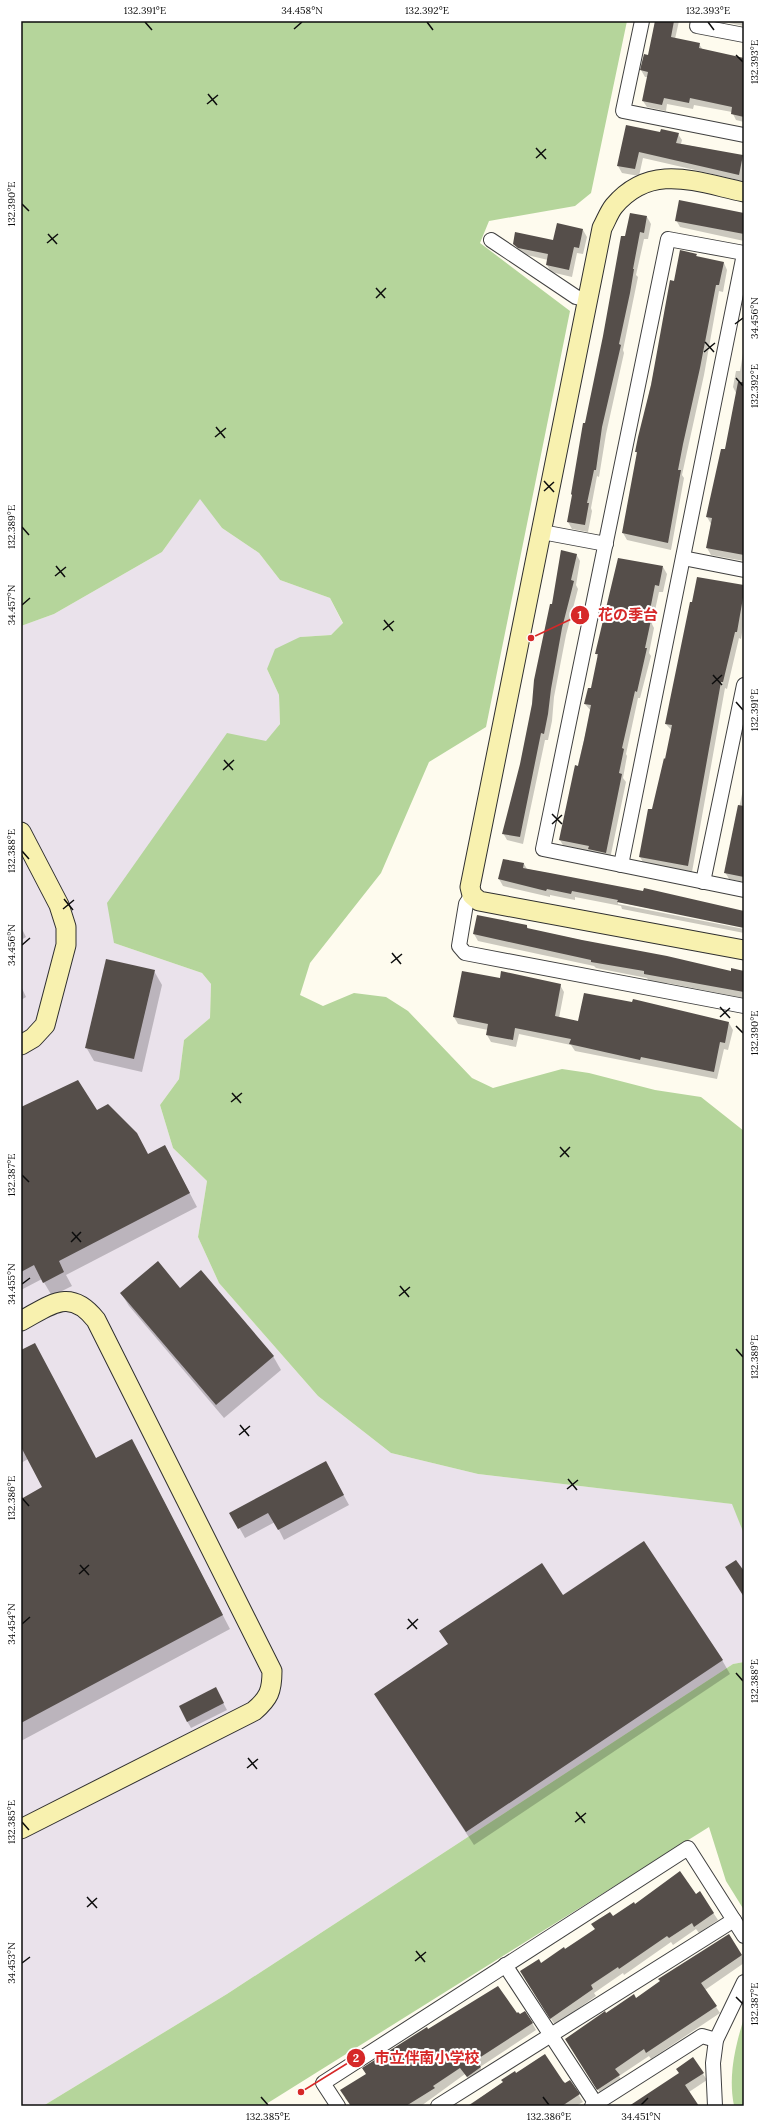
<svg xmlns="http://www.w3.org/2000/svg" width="765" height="2127" font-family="Lora,'Noto Sans JP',serif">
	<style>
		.industrial { fill: #eae2eb }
		.forest { fill: #b5d59b }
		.shadow { fill: #0003 }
		.building { fill: #554e4a }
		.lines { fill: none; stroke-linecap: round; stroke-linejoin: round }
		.street-casing { stroke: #404040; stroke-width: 16 }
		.secondary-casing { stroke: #2f2f2f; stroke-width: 21 }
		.street { stroke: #fff; stroke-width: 14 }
		.secondary { stroke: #f8f1af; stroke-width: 19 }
		.ticks { fill: none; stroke: #0d0d0d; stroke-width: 1.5 }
		.leader { fill: none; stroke: #d62828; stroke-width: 1.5 }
		.callout-dot { fill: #d62828; stroke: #fff; stroke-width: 1.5 }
		.mark-label { font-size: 12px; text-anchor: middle; font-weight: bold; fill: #fff }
		.callout-label { font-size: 15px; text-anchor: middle; font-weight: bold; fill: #d62828; stroke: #fff; stroke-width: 4; stroke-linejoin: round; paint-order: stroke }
		.neatline { fill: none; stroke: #0d0d0d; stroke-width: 1.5 }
		.ticks-label { font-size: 10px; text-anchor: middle; fill: #0d0d0d }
	</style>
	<rect width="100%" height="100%" fill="#fefbee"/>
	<polygon class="industrial" points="200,498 222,528 259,553 280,580 330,598 343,624 331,635 300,637 267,669 279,695 280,724 114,943 202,973 211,984 210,1018 184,1040 179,1079 160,1105 173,1148 207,1181 198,1237 219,1283 318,1396 391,1453 478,1474 733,1504 744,1534 744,1662 733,1664 227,1994 43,2106 21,2106 21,626 54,614 162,552"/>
	<g class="forest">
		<polygon points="21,21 627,21 591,193 575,206 489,221 480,243 570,311 486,727 429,762 381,873 310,963 300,995 323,1006 354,993 386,997 408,1011 472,1078 493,1088 562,1069 589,1073 655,1090 701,1097 744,1131 744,1534 732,1504 478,1474 391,1453 318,1396 219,1283 198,1237 207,1181 173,1148 160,1105 179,1079 184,1040 210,1018 211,984 202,973 114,943 107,903 227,733 266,741 280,724 279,695 267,669 275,649 300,637 331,635 343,623 330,598 280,580 259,553 222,528 200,499 162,552 54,614 21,626"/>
		<polygon points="744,1662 744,1910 726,1881 709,1827 263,2106 43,2106 227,1994 733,1664"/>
		<path d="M744 2018V2106H734C728 2076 735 2047 744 2018Z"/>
	</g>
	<g class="shadow">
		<polygon points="655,21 679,21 675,39 699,44 703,50 744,59 744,122 736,120 732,112 694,105 693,109 667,104 666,111 647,107 643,101 648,77 645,77 641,70 649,56"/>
		<polygon points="719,21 744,21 744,26"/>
		<polygon points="661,133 678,134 682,140 681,144 743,156 743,181 643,158 639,176 622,173 618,166"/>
		<polygon points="744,213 744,241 680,227 676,220"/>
		<polygon points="647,217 651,224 648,239 644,239 636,275 638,277 623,350 624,353 606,434 599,477 597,476 591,508 592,511 588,532 572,529 568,522 626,238"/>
		<polygon points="583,230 587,237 583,254 577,253 572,277 551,272 547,265 548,260 523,254 514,244 554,241"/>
		<polygon points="696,255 698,258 724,263 727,270 723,292 719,291 704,375 687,452 682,475 684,478 671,550 627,540 623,533 638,454 636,452 674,282"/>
		<polygon points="744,347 744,561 711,555 707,548 711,524 707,517 725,451 737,395 733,387 736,371 740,371"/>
		<polygon points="576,554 580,561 576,585 578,589 566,635 554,697 552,721 548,740 545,740 523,844 507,840 503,833 521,764 553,606"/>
		<polygon points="663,567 667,574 663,592 659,592 652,624 654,628 649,653 651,656 640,698 638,698 626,754 627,756 623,778 626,782 610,859 564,847 560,840 591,711 585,704 592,689 598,658 596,653"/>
		<polygon points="744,586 744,620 741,639 739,638 727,689 725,688 692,872 644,864 640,857 666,760 672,731 666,724"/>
		<polygon points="744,785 744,882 729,879 725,872"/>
		<polygon points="524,864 527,869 744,912 744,927 618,902 618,904 744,929 744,933 622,909 621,906 575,897 575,900 550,895 550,897 503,886 499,879"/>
		<polygon points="527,926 528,929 732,972 744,972 744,998 667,983 666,984 649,981 647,978 596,968 594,966 478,941 474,934"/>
		<polygon points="21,927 26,937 21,940"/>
		<polygon points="154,971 162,985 142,1072 94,1061 86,1047"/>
		<polygon points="501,980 560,985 564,992 559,1018 579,1022 633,1004 729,1023 733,1030 728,1050 724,1049 717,1079 575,1051 571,1045 519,1034 516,1047 491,1042 487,1035 488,1030 458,1024 454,1017"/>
		<polygon points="21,986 26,997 21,1000"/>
		<polygon points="21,1108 96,1111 148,1155 165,1146 197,1207 66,1275 72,1286 52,1296 42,1279 21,1290"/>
		<polygon points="180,1289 273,1356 281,1370 224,1418 129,1306 121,1293"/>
		<polygon points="21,1351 96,1459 139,1454 230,1629 21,1741 21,1500 44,1488 28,1459 21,1463"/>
		<polygon points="331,1472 349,1505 284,1540 275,1522 245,1538 231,1513"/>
		<polygon points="563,1597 722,1660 730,1674 474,1845 375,1694"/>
		<polygon points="219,1695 227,1710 191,1728 187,1721"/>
		<polygon points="700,1893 718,1920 699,1933 696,1929 673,1945 671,1942 624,1975 623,1973 594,1993 596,1996 555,2025 525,1979 541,1964 635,1905 695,1896"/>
		<polygon points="742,1955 744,1963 705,1990 720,2013 651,2059 649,2056 619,2076 623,2082 602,2096 570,2046 606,2014 636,1999 661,1982"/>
		<polygon points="516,2014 532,2023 536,2030 480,2067 485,2075 471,2083 465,2074 421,2106 351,2106 345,2098 367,2074 428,2030"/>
		<polygon points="680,2074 703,2074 707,2080 689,2092 698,2106 631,2106"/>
		<polygon points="516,2075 565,2084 570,2081 583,2102 576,2106 467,2106"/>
	</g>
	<g class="building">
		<polygon points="655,21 674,21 671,37 700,43 699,48 744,58 744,117 731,114 732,107 690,98 689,103 664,98 662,105 642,101 648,72 640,70 644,54 648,55"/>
		<polygon points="626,125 660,132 661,129 679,133 676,143 743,155 739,175 639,152 635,169 617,166"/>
		<polygon points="679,200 744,213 744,234 675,221"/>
		<polygon points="630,213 647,216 644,233 640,232 633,269 634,269 630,293 619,344 621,345 602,427 596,470 594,470 587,503 589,503 585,525 567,522 572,495 571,494 583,423 585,423 603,336 621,236 625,236"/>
		<polygon points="557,223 583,229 579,248 574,247 569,270 546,265 548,254 518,248 513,244 515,232 553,240"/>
		<polygon points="680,250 697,254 696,256 724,262 719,285 716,285 700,368 683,444 678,470 681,470 668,543 622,533 637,452 635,452 638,437 651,385 670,280 674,281"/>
		<polygon points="738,382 744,382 744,555 706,548 712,518 706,517 721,449 725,449"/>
		<polygon points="561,550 577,554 571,580 574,581 562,628 551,689 548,714 544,734 541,733 520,837 502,834 520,764 532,704 534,680 550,604 552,604"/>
		<polygon points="618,558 663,566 659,586 655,585 648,620 651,620 645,648 647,648 637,692 635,691 622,748 624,749 619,773 622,774 606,853 588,849 589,846 559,840 575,765 578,766 584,740 591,705 584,704 588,688 591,688 598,654 595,654"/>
		<polygon points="697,577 744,585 744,592 737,632 735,632 723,682 721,682 688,866 639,857 648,809 652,809 664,758 665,759 672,725 665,724 690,602 692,602"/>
		<polygon points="738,805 744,806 744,877 724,873"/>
		<polygon points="503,859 524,863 523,868 550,873 643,891 644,888 744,911 744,928 617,902 618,900 572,891 571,894 547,889 546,891 498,879"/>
		<polygon points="477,915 527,925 527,928 582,940 667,956 731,971 731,968 744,971 744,992 644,974 644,971 591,962 591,960 473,934"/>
		<polygon points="106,959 155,970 134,1059 85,1048"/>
		<polygon points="462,971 500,978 501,971 561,984 555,1016 578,1021 584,993 632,1002 633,999 729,1022 725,1043 720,1042 714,1072 641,1057 640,1060 569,1044 571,1039 515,1028 513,1040 486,1035 488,1024 453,1017"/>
		<polygon points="78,1080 97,1110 108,1104 137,1133 148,1154 165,1145 190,1193 59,1261 64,1272 43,1283 34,1265 21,1272 21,1107"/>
		<polygon points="158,1261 180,1288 201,1270 274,1356 216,1405 120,1293"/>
		<polygon points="35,1343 96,1458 132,1439 223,1615 21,1723 21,1499 42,1487 21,1447 21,1350"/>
		<polygon points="326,1461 344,1495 278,1530 268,1513 238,1529 229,1513"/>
		<polygon points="644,1541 723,1660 466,1832 374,1694 448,1644 439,1631 542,1563 563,1595"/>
		<polygon points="736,1560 744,1571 744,1597 725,1567"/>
		<polygon points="216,1687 224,1703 187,1722 179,1706"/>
		<polygon points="680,1871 696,1894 700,1891 714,1913 694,1927 692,1923 669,1938 667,1936 619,1969 618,1967 591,1985 593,1989 550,2019 520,1971 539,1959 541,1963 564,1947 565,1949 595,1929 591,1924 610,1912 613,1916 634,1902 635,1904"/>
		<polygon points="729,1934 742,1955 701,1983 717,2006 646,2053 644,2049 615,2069 620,2075 597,2090 565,2039 601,2014 605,2011 606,2013 634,1994 636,1998 660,1981 658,1979"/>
		<polygon points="498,1986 517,2013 518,2012 520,2014 525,2011 533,2023 476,2060 481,2067 467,2077 460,2068 433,2086 435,2088 406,2106 351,2106 340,2090 366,2074 362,2068 427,2027 428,2029"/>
		<polygon points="545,2054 563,2081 565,2083 570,2080 580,2094 562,2106 468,2106 503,2082 501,2080 515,2071 516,2073"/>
		<polygon points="693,2057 704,2073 685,2085 699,2106 629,2106 679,2073 676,2069"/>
	</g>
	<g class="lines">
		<g class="street-casing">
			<g id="street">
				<polyline points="642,21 623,111 744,135"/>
				<polyline points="698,21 697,26 744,35"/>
				<polyline points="491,240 576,297 588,300"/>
				<polyline points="744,253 668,239 543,849 744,890"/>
				<polyline points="542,532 606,544"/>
				<polyline points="683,558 744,570"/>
				<polyline points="621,865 744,254"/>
				<polyline points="703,882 744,685"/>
				<polyline points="472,895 466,904 459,946 465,953 744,1006"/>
				<polyline points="505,1965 596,2104"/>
				<polyline points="338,2106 323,2083 688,1848 744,1936"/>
				<polyline points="438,2106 734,1920"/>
				<polyline points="592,2106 702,2036 716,2040"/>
				<polyline points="715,2106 713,2063 716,2040 744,1982"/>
			</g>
		</g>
		<g class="secondary-casing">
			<g id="secondary">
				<path d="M744 192C696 182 651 162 614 206 609 212 606 221 602 228L470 887 472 895 479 901 744 950"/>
				<polyline points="21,832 59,905 66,927 66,945 45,1025 33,1038 21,1045"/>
				<path d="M21 1321C51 1305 70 1287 96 1320L272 1671C272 1691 269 1698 254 1711L21 1829"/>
			</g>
		</g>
		<use href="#street" class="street"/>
		<use href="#secondary" class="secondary"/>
	</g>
	<path class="ticks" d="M145 22 152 30M427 22 433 30M708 22 714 30M294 29 302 22M736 55 743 62M208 94 217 105M207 104 218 95M536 148 546 159M536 158 546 149M22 204 29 211M48 234 57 244M47 243 58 234M376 288 385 298M376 298 386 288M735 324 743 318M705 342 714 352M704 352 715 343M736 378 743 386M216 427 225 438M215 437 226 428M544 481 554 492M544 491 554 482M22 527 29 535M56 566 65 577M55 576 66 567M22 605 30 598M384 620 393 631M383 630 394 621M713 675 722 685M712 684 722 675M736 702 743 710M224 760 233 770M223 770 234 760M552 814 562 824M552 824 562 815M22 851 29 859M64 899 73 910M63 909 74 900M22 945 30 938M392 953 401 964M391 963 402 954M720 1007 730 1018M720 1017 730 1008M736 1026 743 1033M232 1093 241 1103M231 1102 242 1093M560 1147 569 1157M560 1157 570 1147M22 1175 29 1182M72 1232 81 1242M71 1242 81 1232M22 1284 30 1278M400 1286 409 1297M399 1296 410 1287M736 1349 743 1357M240 1425 249 1436M239 1435 250 1426M568 1479 577 1490M567 1489 578 1480M22 1498 29 1506M80 1565 89 1575M79 1574 89 1565M408 1619 417 1629M22 1624 30 1617M407 1629 418 1619M736 1673 743 1681M248 1758 257 1769M247 1768 258 1759M576 1812 585 1823M22 1822 29 1830M575 1822 586 1813M87 1897 97 1908M87 1907 97 1898M416 1951 425 1962M415 1961 426 1952M22 1963 30 1957M736 1997 743 2004M261 2097 268 2105M543 2097 549 2105M641 2105 648 2098"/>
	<path class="leader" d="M531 638L580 615M301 2092L356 2058"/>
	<g class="callout-dot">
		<circle cx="531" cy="638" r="4"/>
		<circle cx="301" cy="2092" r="4"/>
		<circle cx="580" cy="615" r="10"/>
		<circle cx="356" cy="2058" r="10"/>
	</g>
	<g class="mark-label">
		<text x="580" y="619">1</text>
		<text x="356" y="2062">2</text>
	</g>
	<g class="callout-label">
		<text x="628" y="620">花の季台</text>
		<text x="427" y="2063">市立伴南小学校</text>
	</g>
	<rect width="765" height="2127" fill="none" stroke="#ffffff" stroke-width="44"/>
	<rect x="22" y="22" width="721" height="2083" class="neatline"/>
	<g class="ticks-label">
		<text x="145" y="14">132.391°E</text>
		<text x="302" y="14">34.458°N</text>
		<text x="427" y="14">132.392°E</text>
		<text x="708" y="14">132.393°E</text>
		<text transform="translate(754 62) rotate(-90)" y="4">132.393°E</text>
		<text transform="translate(11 204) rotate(-90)" y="4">132.390°E</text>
		<text transform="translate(754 318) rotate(-90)" y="4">34.456°N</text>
		<text transform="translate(754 386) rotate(-90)" y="4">132.392°E</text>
		<text transform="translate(11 527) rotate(-90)" y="4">132.389°E</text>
		<text transform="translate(11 605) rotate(-90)" y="4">34.457°N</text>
		<text transform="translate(754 710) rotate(-90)" y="4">132.391°E</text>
		<text transform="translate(11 851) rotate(-90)" y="4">132.388°E</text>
		<text transform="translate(11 945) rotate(-90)" y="4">34.456°N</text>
		<text transform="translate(754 1033) rotate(-90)" y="4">132.390°E</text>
		<text transform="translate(11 1175) rotate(-90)" y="4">132.387°E</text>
		<text transform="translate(11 1284) rotate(-90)" y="4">34.455°N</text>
		<text transform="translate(754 1357) rotate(-90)" y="4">132.389°E</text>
		<text transform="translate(11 1498) rotate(-90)" y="4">132.386°E</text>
		<text transform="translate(11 1624) rotate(-90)" y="4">34.454°N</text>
		<text transform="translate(754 1681) rotate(-90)" y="4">132.388°E</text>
		<text transform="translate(11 1822) rotate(-90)" y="4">132.385°E</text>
		<text transform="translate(11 1963) rotate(-90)" y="4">34.453°N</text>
		<text transform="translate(754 2004) rotate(-90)" y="4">132.387°E</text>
		<text x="268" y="2120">132.385°E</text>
		<text x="549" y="2120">132.386°E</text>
		<text x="641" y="2120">34.451°N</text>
	</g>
</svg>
